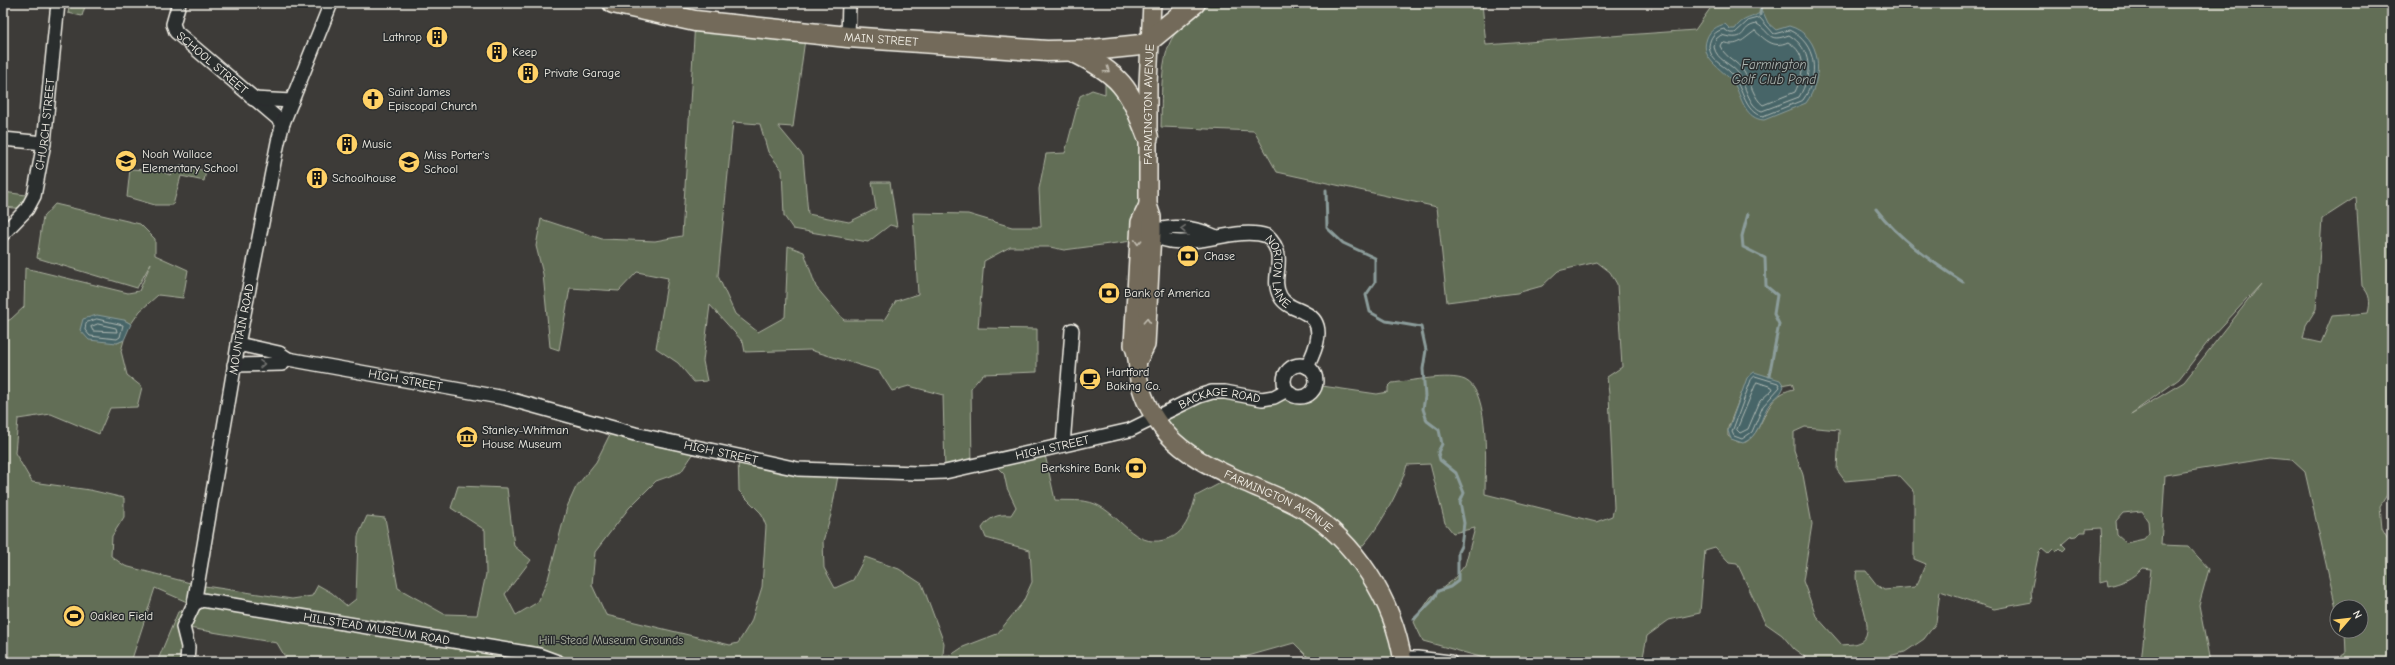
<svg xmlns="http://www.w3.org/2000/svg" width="2395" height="665" font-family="'Comic Neue',sans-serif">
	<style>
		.green { fill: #626e56; stroke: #abb09f; fill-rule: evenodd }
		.water { fill: #476567; stroke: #8c9d9b }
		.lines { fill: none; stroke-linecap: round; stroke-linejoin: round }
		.shore { stroke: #afb9b4; stroke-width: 1 }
		.stream { stroke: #8c9d9b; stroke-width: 3 }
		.minor-casing { stroke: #f4f1e8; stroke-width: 16 }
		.major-casing { stroke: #f4f1e8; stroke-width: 20 }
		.highway-casing { stroke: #f4f1e8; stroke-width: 23 }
		.minor { stroke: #2a2d2e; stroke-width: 13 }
		.major { stroke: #736b5a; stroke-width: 17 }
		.highway { stroke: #736b5a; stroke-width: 20 }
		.oneway { stroke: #c0bbaf }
		.oneway2 { stroke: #71726f }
		.labels { text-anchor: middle; stroke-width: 3; stroke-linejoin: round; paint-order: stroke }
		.poi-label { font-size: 12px; fill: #f4f1e8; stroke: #2a2d2e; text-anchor: start }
		.street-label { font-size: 12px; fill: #f4f1e8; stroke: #2a2d2e }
		.park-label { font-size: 12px; fill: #b2b6a6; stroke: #2a2d2e }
		.water-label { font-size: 13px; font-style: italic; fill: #afb9b4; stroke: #2a2d2e }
	</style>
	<rect width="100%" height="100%" fill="#3d3b38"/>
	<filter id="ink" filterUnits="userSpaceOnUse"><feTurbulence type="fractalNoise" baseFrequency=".025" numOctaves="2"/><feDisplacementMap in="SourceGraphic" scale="8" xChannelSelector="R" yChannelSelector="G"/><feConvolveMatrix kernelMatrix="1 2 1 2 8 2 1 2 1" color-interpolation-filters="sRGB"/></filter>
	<g filter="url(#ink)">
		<g class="green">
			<polygon points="70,3 86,3 82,16 68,13"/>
			<path d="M1212 3H1482L1486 45 1695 30 1714 3H2392V487L2380 506 2382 529 2392 547V624H2390L2392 662H2309L2333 660 2346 654 2345 631H2361V607H2337V612L2305 472 2292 460 2271 458 2165 475 2161 545 2188 546 2209 569 2199 605 2210 662H2141L2151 569 2142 568C2132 579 2122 583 2108 586L2107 580 2100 582C2099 564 2103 548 2101 528L2086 529V532H2080L2076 536 2070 537 2062 544 2066 548 2063 551 2060 548 2056 552 2053 549 2048 554 2042 549 2039 552 2031 591 2032 602 1994 609 1940 591 1936 623 1924 639 1905 652 1889 656 1884 662H1812L1794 649 1782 635 1765 623 1737 563 1729 562 1715 547 1705 550 1700 613 1669 620 1647 636 1642 662H1484V658L1423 641 1414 622 1431 597 1453 580 1465 565 1475 528 1453 533 1445 523 1430 464 1407 465C1400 491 1375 537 1354 554L1403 662H1313L1294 643 1227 662H288L277 643 183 627 187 662H157L178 612 194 605 155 588 131 662H3V323L11 319 24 307 25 268 128 293 139 291 151 263 137 288 37 258 43 217 55 204 140 224 155 239V255L188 270 183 298 158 295 140 311 131 324 124 320 117 343 124 340 121 351 127 375 142 387 137 407 110 408 99 434 51 414 18 419 15 453 32 482 90 490 124 498V517L112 536 111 556 125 566 198 585 292 599 312 596 318 585 332 593 347 606 356 599 358 536 367 516 385 518 398 588 444 614 477 615 486 574 485 530 451 508 458 486 507 488 514 546 531 560 505 594 516 615 538 602 548 579 567 507 576 487 596 462 613 428 698 447 681 472 656 481 629 508 595 552 592 585 606 615 730 645 738 643 751 622 762 587 766 526 761 513 739 491 738 456 839 470 831 515 823 541 824 568 835 588 853 580 865 557 899 569 922 584 944 643 943 655H951L963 647 997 634 1023 602 1032 582 1030 550 986 538 982 528C990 517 997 514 1011 515L1016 507 1007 488 1004 474 992 462 1044 450 1055 500C1067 501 1084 499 1095 504 1120 514 1134 548 1164 540 1186 535 1190 515 1196 496L1232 477 1155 419 1199 396 1290 394C1301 400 1310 396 1315 385L1377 394 1388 392V387L1392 383C1411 381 1449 373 1465 380 1491 391 1485 470 1485 494L1596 522 1612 516 1614 508 1609 394 1607 377 1622 367 1617 284 1610 272 1597 262 1558 271 1542 286 1517 293 1447 302 1437 207 1277 172 1254 131 1161 127C1162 101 1159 57 1174 35 1182 22 1199 11 1212 3ZM2356 197 2362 286C2370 294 2371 302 2368 313L2332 316 2321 343 2303 339 2306 325 2316 309 2322 219ZM2261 284 2184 382 2131 414 2179 379 2211 338ZM1792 383 1794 389C1763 395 1767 427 1746 442H1738L1728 436V428L1742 392ZM1805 427 1839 430 1837 470 1845 481 1900 476 1914 491V559L1926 564C1921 572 1921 579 1915 587L1884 590 1877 585 1866 571H1857C1850 586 1883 636 1857 643 1853 645 1847 644 1842 645L1816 616 1803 581 1812 524 1803 475 1794 450V432ZM2141 511 2148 521 2149 533 2144 539 2126 543 2117 535 2116 521 2123 513Z"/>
			<polygon points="695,21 806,32 793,127 778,126 803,156 808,214 849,222 876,209 872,182 890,182 897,227 890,225 868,242 793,229 784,216 782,170 768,152 760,124 733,122 718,276 735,314 758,332 785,317 788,246 804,252 816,287 844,320 884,320 896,301 918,294 913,213 968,214 1012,227 1041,227 1039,189 1046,154 1065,153 1080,96 1092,90 1105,94 1105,75 1109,71 1149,159 1132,241 1064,250 1050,247 1010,247 984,261 978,328 1037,329 1037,372 983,374 971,388 972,467 945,472 943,395 909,386 892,391 879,371 810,350 745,352 743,342 710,305 703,361 707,381 694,382 678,363 656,348 668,278 637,272 619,291 570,288 559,350 550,347 543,274 536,246 541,219 602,239 655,241 682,236"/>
			<polygon points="180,165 206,171 204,181 181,176 173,205 155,205 127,197 130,169 161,171 170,175"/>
			<polygon points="3,192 34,196 27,209 3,207"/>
		</g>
		<g class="water">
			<path d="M1760 12H1763L1768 23 1776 30 1789 26C1823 35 1824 79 1806 103L1764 120C1746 119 1742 100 1736 87 1727 70 1698 61 1707 38 1710 30 1717 26 1725 24L1730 29H1735C1743 16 1754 19 1760 12Z"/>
			<polygon points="97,315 124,320 131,324 124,340 117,343 89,340 80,330 83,319"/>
			<path d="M1754 372 1780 380 1784 386C1781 397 1771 399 1767 408 1760 421 1758 437 1743 443L1731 439 1728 431 1747 378Z"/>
		</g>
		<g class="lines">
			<g class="shore">
				<path d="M1760 18 1774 34 1789 30C1817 43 1820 76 1803 100L1763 116C1744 114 1742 83 1730 72 1721 63 1711 62 1709 46 1710 37 1715 31 1724 29L1730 33H1735L1748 21Z"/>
				<path d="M1757 24C1772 33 1767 43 1789 35 1812 49 1813 74 1799 97L1762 111C1749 107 1745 85 1739 74 1731 63 1717 61 1714 47L1716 39 1721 35C1751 43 1737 27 1757 24Z"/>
				<path d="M1755 31C1766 40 1773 49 1788 42 1808 54 1804 73 1795 92L1763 105C1754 99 1750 81 1744 72 1737 60 1726 59 1720 46L1722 42C1738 48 1743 39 1755 31Z"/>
				<polygon points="97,319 123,325 120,337 117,339 90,336 85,330 86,323"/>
				<polygon points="98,324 116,328 117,332 93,331 91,327"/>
				<polygon points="1755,376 1778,383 1780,387 1763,406 1752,432 1742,439 1734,436 1732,432 1751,380"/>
				<polygon points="1757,382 1772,387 1773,389 1760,401 1748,429 1740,433 1737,430"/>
			</g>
			<g class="stream">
				<polyline points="1760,15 1761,3"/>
				<polyline points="1326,190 1327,228 1343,243 1375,258 1375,282 1366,295 1370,312 1386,321 1421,327 1426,350 1423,369 1425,397 1423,409 1427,421 1439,430 1442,444 1438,452 1440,460 1456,473 1464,493 1460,502 1464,523 1461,546 1458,552 1458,581 1450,587 1438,591 1432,601 1414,619"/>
				<path d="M1876 209C1899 239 1932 262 1963 282"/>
				<polyline points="1748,214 1742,236 1743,247 1765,258 1766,286 1777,295 1774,314 1779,324 1769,376"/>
			</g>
			<g class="minor-casing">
				<g id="minor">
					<path id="s1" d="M179 3 173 24 176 32 283 123"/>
					<polyline points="848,37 849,3"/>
					<polyline points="253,99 292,101"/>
					<polyline points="3,139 44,143"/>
					<path id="s2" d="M3 234 27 209 34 196 44 143 58 3"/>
					<path id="s3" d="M1214 236C1197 228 1169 223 1152 233 1181 257 1232 224 1267 236 1290 257 1269 276 1280 296 1285 306 1296 308 1305 313 1328 324 1315 351 1307 367"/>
					<path id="s4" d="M238 344 279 353 288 359 505 398 635 434 798 469 917 473 945 472 1130 430 1199 396 1212 392H1225L1262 399 1274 397 1287 390"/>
					<polyline points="234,365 282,364 288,359"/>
					<circle cx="1300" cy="381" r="16"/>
					<polyline points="1063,445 1072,330"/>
					<path id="s5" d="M194 604 202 600 539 655 558 662"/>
					<polyline points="1403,658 1417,658 1450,662"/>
					<path id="s6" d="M187 662 188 647 183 627 194 604 239 339 278 142 283 123 331 3"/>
				</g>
			</g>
			<g class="major-casing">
				<g id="major">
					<path id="s7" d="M1148 205 1140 222 1133 345C1140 361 1136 365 1139 380 1143 399 1154 419 1167 434 1187 457 1218 470 1246 483 1264 491 1283 498 1301 508 1355 539 1394 601 1403 662"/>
					<path id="s8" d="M1139 359 1146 345 1152 233V217L1148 205V84L1152 3"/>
				</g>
			</g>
			<g class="highway-casing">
				<g id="highway">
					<path id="s9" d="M613 3 695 21 848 37 1047 51 1092 50 1141 45 1150 40 1195 3"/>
					<path d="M1072 51C1121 74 1129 88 1148 137"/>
				</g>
			</g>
			<use href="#minor" class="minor"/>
			<use href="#major" class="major"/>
			<use href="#highway" class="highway"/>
		</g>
		<defs><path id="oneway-chevron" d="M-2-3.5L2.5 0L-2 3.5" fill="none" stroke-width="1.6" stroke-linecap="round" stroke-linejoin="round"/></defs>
		<g class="oneway">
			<use href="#oneway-chevron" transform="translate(1107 70) rotate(35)"/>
			<use href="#oneway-chevron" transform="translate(1138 242) rotate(93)"/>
			<use href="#oneway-chevron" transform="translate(1147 321) rotate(-87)"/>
		</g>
		<g class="oneway2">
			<use href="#oneway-chevron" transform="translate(1183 229) rotate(-176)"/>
			<use href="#oneway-chevron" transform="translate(262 364) rotate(-1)"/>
		</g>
	</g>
	<defs>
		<g id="building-disc" transform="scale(1.15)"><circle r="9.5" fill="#ffd166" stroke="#2a2d2e"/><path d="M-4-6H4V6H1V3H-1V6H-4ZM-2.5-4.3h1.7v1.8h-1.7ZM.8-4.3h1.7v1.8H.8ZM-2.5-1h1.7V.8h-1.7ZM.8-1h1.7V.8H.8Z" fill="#111"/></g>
		<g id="church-disc" transform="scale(1.15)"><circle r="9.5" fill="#ffd166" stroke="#2a2d2e"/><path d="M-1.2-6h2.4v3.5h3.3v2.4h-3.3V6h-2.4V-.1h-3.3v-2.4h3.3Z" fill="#111"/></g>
		<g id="school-disc" transform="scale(1.15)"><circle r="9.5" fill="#ffd166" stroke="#2a2d2e"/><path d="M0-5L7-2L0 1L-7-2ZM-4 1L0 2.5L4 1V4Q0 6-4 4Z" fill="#111"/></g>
		<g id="bank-disc" transform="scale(1.15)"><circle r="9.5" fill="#ffd166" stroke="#2a2d2e"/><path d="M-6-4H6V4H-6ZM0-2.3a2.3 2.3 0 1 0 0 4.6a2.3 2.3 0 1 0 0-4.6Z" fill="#111"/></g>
		<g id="cafe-disc" transform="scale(1.15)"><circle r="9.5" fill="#ffd166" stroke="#2a2d2e"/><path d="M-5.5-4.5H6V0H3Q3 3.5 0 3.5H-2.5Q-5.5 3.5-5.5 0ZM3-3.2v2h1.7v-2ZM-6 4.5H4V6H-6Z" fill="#111"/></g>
		<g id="museum-disc" transform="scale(1.15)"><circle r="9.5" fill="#ffd166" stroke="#2a2d2e"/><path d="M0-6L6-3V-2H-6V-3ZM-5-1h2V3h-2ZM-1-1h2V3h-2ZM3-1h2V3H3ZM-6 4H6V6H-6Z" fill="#111"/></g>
		<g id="stadium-disc" transform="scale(1.15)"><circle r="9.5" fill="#ffd166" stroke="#2a2d2e"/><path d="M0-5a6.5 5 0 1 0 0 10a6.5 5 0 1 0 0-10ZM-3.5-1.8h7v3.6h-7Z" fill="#111"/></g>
	</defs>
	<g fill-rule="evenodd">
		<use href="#building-disc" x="437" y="37"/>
		<use href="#building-disc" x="497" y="52"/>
		<use href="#building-disc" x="528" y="73"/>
		<use href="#church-disc" x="373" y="99"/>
		<use href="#building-disc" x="347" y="144"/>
		<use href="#school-disc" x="126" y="161"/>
		<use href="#school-disc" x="409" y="162"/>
		<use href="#building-disc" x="317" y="178"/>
		<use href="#bank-disc" x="1188" y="256"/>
		<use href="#bank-disc" x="1109" y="293"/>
		<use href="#cafe-disc" x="1090" y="379"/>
		<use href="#museum-disc" x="467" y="437"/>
		<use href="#bank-disc" x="1136" y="468"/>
		<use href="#stadium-disc" x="74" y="616"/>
	</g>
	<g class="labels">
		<g class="poi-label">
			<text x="422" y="41" text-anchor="end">Lathrop</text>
			<text x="512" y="56">Keep</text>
			<text x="544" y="77">Private Garage</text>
			<text x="388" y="96">Saint James<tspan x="388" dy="14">Episcopal Church</tspan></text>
			<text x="362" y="148">Music</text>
			<text x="142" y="158">Noah Wallace<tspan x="142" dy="14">Elementary School</tspan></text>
			<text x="424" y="159">Miss Porter's<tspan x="424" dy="14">School</tspan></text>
			<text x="332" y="182">Schoolhouse</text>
			<text x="1204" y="260">Chase</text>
			<text x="1124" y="297">Bank of America</text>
			<text x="1106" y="376">Hartford<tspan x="1106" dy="14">Baking Co.</tspan></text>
			<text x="482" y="434">Stanley-Whitman<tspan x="482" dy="14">House Museum</tspan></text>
			<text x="1120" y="472" text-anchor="end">Berkshire Bank</text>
			<text x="90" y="620">Oaklea Field</text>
		</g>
		<g class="street-label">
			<text dy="4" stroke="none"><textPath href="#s9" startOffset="271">MAIN STREET</textPath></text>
			<text dy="4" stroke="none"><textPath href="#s1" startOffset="78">SCHOOL STREET</textPath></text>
			<text dy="4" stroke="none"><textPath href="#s8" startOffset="257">FARMINGTON AVENUE</textPath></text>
			<text dy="4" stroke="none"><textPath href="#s2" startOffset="122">CHURCH STREET</textPath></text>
			<text dy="4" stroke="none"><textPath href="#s3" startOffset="221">NORTON LANE</textPath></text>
			<text dy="4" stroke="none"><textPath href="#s6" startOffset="340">MOUNTAIN ROAD</textPath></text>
			<text dy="4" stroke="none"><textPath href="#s4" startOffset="172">HIGH STREET</textPath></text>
			<text dy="4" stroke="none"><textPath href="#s4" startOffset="1009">BACKAGE ROAD</textPath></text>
			<text dy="4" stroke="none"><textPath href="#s4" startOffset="832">HIGH STREET</textPath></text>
			<text dy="4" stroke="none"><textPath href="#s4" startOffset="496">HIGH STREET</textPath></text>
			<text dy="4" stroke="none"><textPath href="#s7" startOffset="370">FARMINGTON AVENUE</textPath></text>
			<text dy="4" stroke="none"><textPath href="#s5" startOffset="186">HILLSTEAD MUSEUM ROAD</textPath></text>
		</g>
		<g class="park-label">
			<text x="611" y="644">Hill-Stead Museum Grounds</text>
		</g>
		<g class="water-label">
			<text x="1774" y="69">Farmington<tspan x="1774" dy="15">Golf Club Pond</tspan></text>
		</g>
	</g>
	<rect width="2395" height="665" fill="none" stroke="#2a2d2e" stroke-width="16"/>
	<rect x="8" y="8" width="2379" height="649" fill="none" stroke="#f4f1e8" stroke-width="1.5" filter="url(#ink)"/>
	<g transform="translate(2349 619) rotate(62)"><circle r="19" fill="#2a2d2e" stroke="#7b7b78"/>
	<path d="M0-3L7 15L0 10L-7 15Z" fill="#ffd166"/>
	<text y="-6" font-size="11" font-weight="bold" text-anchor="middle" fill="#f4f1e8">N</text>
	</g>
</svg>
